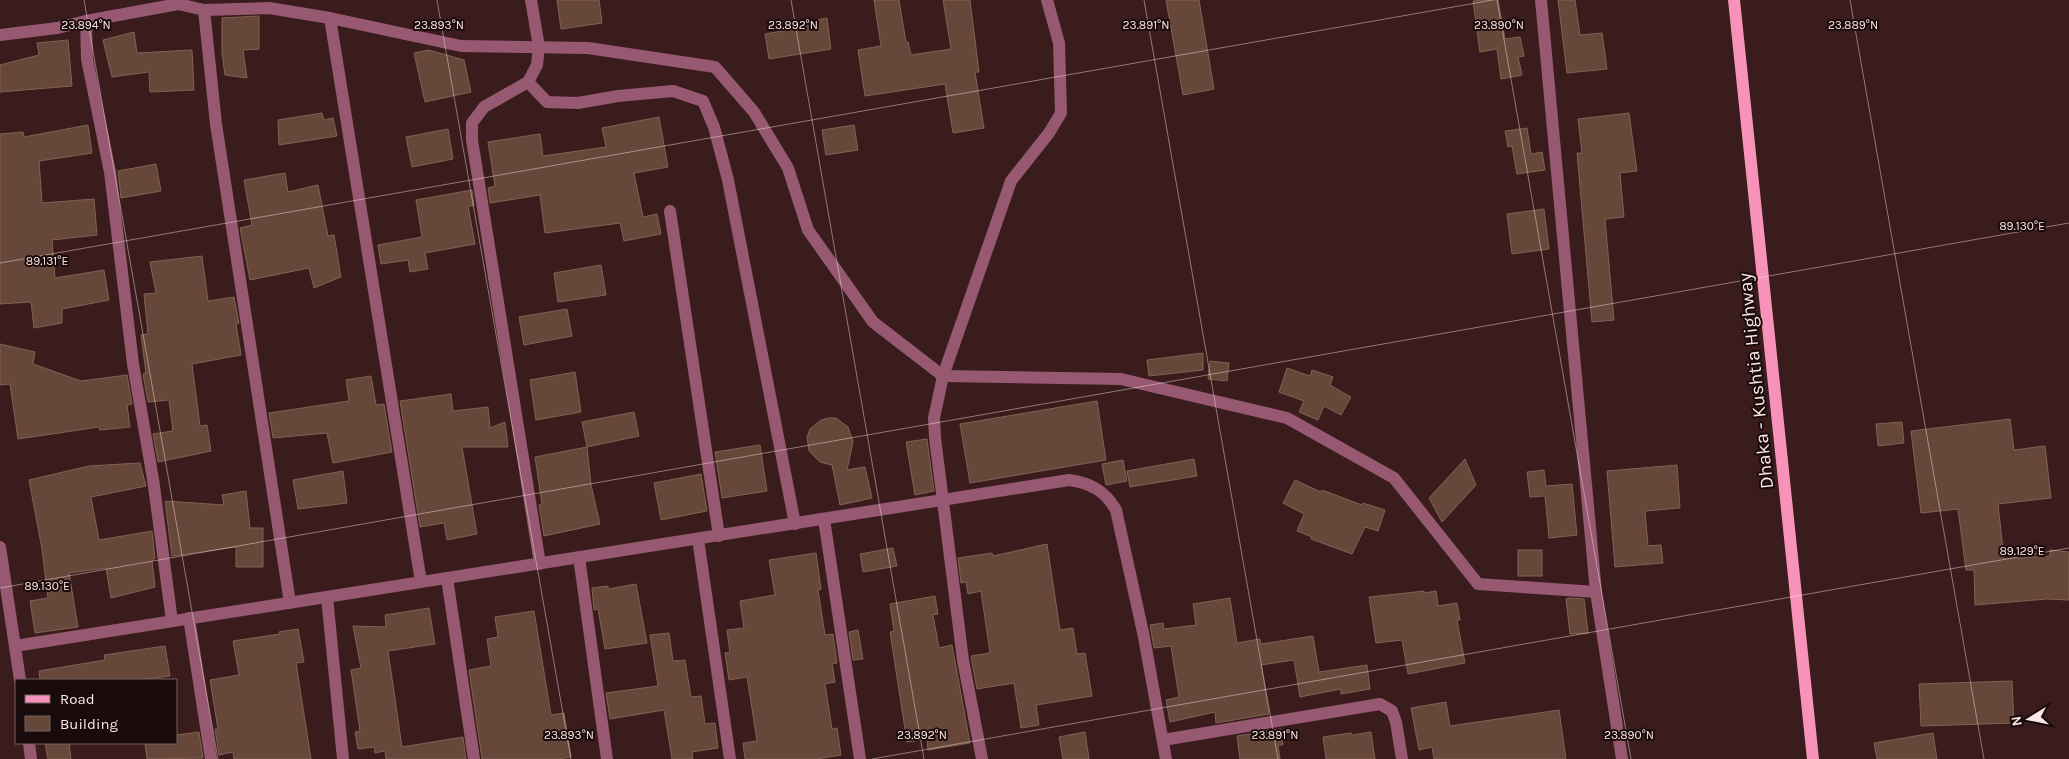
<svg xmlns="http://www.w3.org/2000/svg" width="2069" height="759" font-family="Karla,sans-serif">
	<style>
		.building { fill: #674739; stroke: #836253 }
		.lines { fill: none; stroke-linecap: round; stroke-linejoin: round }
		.minor { stroke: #965971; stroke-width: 12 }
		.major { stroke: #f793bb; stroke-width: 12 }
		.ticks { fill: none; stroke: #fde6e5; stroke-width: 1; stroke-opacity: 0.45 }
		.labels { text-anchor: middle; stroke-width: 4; stroke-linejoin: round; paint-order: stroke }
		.street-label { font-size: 19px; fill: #fde6e5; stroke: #190b0b }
		.ticks-label { font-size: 12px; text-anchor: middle; fill: #fde6e5; stroke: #190b0b; stroke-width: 4; stroke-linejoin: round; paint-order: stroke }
	</style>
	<rect width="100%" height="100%" fill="#3b1c1c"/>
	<g class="building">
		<polygon points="557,0 599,0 602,23 561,29"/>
		<polygon points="874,0 899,0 906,42 908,42 911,55 951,49 943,0 970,0 979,72 975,72 984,128 953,133 945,84 865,96 858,50 881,46"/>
		<polygon points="1166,0 1199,0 1214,89 1183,95"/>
		<polygon points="1483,0 1498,0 1505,39 1520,37 1524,56 1518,57 1522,75 1501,79 1497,49 1480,52 1473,1"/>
		<polygon points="1558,0 1575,0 1580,35 1602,33 1607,69 1567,73"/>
		<polygon points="259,16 259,49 243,50 247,78 225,75 222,53 222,18"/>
		<polygon points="827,18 831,49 769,59 765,34 799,28 798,23"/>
		<polygon points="134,32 137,53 192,50 194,90 150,92 149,72 112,77 103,40"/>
		<polygon points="68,40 72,86 0,92 0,65 39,55 37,43"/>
		<polygon points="429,50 464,60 471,92 425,102 414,53"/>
		<polygon points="322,113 324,120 333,118 337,136 279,145 278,120"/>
		<polygon points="1629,113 1637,171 1620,173 1624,217 1605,219 1614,320 1592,322 1577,153 1582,153 1578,119"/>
		<polygon points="659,117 668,167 634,173 643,217 657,214 661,234 624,241 620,223 545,233 540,195 490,203 488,188 495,186 488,142 540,134 543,156 606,147 602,128"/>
		<polygon points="88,125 92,153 39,161 42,203 94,199 97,235 52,240 55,278 104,270 109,300 62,309 62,323 34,328 31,302 0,304 0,134 23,132 24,137"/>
		<polygon points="854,125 858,150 826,155 822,130"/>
		<polygon points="1527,128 1531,154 1542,152 1545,170 1517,174 1512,146 1508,147 1505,131"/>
		<polygon points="448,129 453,159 412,167 406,137"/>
		<polygon points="156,164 161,191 121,198 118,171"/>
		<polygon points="285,173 288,192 318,185 328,236 334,235 341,277 314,288 309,268 250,280 240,228 252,225 244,180"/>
		<polygon points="472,190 474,206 468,206 475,244 425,253 428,269 410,272 408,260 381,264 378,245 422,237 416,200"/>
		<polygon points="1544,209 1549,249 1512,254 1507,214"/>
		<polygon points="202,256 208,301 234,297 239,323 236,324 241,355 192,364 200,426 207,425 211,451 158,462 153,434 173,431 169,400 148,402 143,374 146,373 141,335 148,334 144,294 156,293 150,262"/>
		<polygon points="601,265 606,295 558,302 554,273"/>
		<polygon points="567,309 572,336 524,345 519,317"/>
		<polygon points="0,344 35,352 33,364 81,381 127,375 132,404 127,405 130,427 100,430 99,427 18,439 10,384 0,385"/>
		<polygon points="1203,353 1203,370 1149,376 1147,360"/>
		<polygon points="1210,361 1229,363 1227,381 1208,379"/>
		<polygon points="1287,368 1310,376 1312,370 1333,377 1330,385 1351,397 1341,415 1324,406 1318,420 1299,412 1304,401 1279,392"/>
		<polygon points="575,372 581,412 536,420 530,380"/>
		<polygon points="371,376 376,405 384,404 392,452 333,463 327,433 273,438 269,413 349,401 346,380"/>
		<polygon points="451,394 453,411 488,407 490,428 505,422 508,447 462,447 477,534 447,540 444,523 420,527 400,401"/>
		<polygon points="1097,401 1106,460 970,483 960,424"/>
		<polygon points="634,412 639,436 587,447 582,422"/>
		<polygon points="829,418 836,418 848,427 853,442 847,470 865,467 872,498 840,505 832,465 820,462 809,451 807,437 810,429 821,420"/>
		<polygon points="2010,419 2014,450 2045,446 2051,498 1998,504 2004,559 2050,556 2050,550 2069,552 2069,600 2047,599 1975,605 1974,570 1966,570 1958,509 1921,513 1911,431"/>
		<polygon points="1902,422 1904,443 1878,446 1876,424"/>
		<polygon points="927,439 934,491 915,495 906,442"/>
		<polygon points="760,445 767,491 722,498 715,452"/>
		<polygon points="587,447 591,485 600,524 544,536 539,505 542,504 535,457"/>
		<polygon points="1194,459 1197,476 1130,487 1127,471"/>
		<polygon points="1465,459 1476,485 1442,522 1429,498"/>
		<polygon points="1123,460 1127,481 1106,485 1102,464"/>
		<polygon points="140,463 146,486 91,497 99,540 152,531 155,558 152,561 155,587 111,598 106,568 69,573 78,627 35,633 30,601 48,598 42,549 29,480 89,466"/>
		<polygon points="1677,465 1680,508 1645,511 1648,546 1661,545 1663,563 1615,567 1607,471"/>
		<polygon points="1544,470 1546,486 1572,484 1577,535 1549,538 1545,496 1530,497 1527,472"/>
		<polygon points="343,471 347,503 298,509 293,480"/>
		<polygon points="701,474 707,511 661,520 654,483"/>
		<polygon points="1295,480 1321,492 1322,490 1362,505 1363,503 1385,510 1378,531 1365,527 1352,554 1311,539 1312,537 1297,531 1304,514 1283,503"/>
		<polygon points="246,491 250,528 263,528 263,567 236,567 236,547 172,556 165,501 224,505 222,495"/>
		<polygon points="1047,544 1060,630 1073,628 1077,654 1085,653 1092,696 1036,705 1039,725 1021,728 1014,683 977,689 971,656 990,653 981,591 968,594 966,582 961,583 958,558 992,553 993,556"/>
		<polygon points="893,548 897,566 863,572 860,554"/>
		<rect x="1518" y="550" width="24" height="26"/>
		<polygon points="816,553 821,589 818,590 825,635 833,634 837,663 832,664 835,682 825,684 832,729 837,728 841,755 817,759 745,759 743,743 757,741 747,677 729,680 725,653 730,652 727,630 744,628 740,601 775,595 769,560"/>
		<polygon points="636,584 647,643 605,649 598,609 594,610 592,588 608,586 608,589"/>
		<polygon points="1424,591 1424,593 1436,591 1438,606 1457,603 1460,620 1457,620 1465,663 1408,674 1402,640 1376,643 1369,597"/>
		<polygon points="935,596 938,614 933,615 939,648 952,645 970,743 928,750 927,739 907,742 890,632 894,631 890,604"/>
		<polygon points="1230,598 1237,643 1260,639 1261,644 1313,636 1319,672 1367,665 1370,689 1341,694 1341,689 1300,697 1294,660 1261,665 1269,714 1216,723 1215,712 1170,722 1166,700 1179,697 1171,646 1154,648 1150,625 1163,623 1164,629 1196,625 1193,604"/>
		<polygon points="1569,598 1584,599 1588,633 1570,634 1566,599"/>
		<polygon points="429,608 435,644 388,651 402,747 463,737 466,759 386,759 385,751 375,753 374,747 358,749 355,732 360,731 351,670 361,668 353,626 386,627 385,615"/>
		<polygon points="534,611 551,715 564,713 571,757 557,759 482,759 469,670 491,666 487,639 498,637 495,617"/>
		<polygon points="298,629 304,662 296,663 311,759 234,759 233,752 219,755 215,729 218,729 210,680 239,675 233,641 280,634 279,632"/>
		<polygon points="858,630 863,659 853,660 849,632"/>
		<polygon points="669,633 673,661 685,660 691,697 701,696 705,724 715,723 718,748 692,752 693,759 672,759 664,710 610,719 606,693 658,686 650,635"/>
		<polygon points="165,646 170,676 140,680 40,680 39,671 105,660 104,655"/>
		<polygon points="2012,681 2014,723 1921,726 1919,684"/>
		<polygon points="1446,702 1450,726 1559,710 1566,759 1434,759 1432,747 1419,750 1411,708"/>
		<polygon points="1281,729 1283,745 1278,745 1280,759 1240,759 1237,736"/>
		<polygon points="199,732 203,758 147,759 145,743 176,743 176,735"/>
		<polygon points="1085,732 1089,759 1063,759 1059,737"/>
		<polygon points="1371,732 1375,759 1326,759 1323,737 1351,733 1352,735"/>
		<polygon points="1933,733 1937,759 1877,759 1874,743"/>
		<polygon points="45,743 69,743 71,759 48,759"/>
	</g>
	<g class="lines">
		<g class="minor">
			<polyline points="531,0 539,47 537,65 528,82 484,107 472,123 472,140 540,564"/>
			<polyline points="1541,0 1596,592 1622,759"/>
			<polyline points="204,10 216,124 290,603"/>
			<polyline points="330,18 421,582"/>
			<polyline points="86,21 87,59 110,172 133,364 153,479 172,621"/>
			<polyline points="0,35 57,28 86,21 178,4 204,10 269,8 330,18 461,46 588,48 715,67 754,112 788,168 808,230 873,322 943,376 1121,379 1287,418 1394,478 1478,584 1596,592"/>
			<polyline points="528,82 547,102 578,103 618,96 673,91 703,101 714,127 728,180 795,524"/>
			<polyline points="670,211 719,536"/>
			<polyline points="824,519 860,759"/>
			<polyline points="698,539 730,759"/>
			<polyline points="0,547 20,680"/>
			<polyline points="579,557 607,759"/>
			<polyline points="447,578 474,759"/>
			<polyline points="327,597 343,759"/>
			<polyline points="189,618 211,759"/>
			<path d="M15 646 1069 480C1091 483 1105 491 1116 510L1144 637 1166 759"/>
			<polyline points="1163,740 1380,704 1392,711 1396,722 1402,759"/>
			<polyline points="29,743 31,759"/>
			<polyline points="982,759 963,660 935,438 934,418 943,376 1011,181 1049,133 1061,113 1059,43 1047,0"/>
		</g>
		<polyline class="major" points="1734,0 1813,759"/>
	</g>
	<path class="ticks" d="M84 0 218 759M437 0 571 759M791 0 924 759M1144 0 1278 759M1497 0 1631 759M1850 0 1984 759M0 263 1493 0M0 588 2069 223M872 759 2069 548"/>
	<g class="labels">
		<g class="street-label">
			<text transform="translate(1755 381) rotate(-96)" y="7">Dhaka - Kushtia Highway</text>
		</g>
	</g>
	<g class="ticks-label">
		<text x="86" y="29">23.894°N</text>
		<text x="439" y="29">23.893°N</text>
		<text x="793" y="29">23.892°N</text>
		<text x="1146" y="29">23.891°N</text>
		<text x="1499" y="29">23.890°N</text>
		<text x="1853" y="29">23.889°N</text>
		<text x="2022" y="230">89.130°E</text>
		<text x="47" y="265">89.131°E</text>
		<text x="2022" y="555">89.129°E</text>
		<text x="47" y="590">89.130°E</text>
		<text x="569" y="739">23.893°N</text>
		<text x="922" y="739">23.892°N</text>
		<text x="1275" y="739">23.891°N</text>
		<text x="1629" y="739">23.890°N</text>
	</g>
	<rect x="15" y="679" width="162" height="65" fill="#190b0b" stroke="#746362"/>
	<rect x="25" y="695" width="25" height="8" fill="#f793bb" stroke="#746362"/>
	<text x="60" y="704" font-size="15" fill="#fde6e5">Road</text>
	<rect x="25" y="716" width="25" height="15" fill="#674739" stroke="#746362"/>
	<text x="60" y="729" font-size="15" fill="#fde6e5">Building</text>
	<g transform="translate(2029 719) rotate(260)" stroke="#190b0b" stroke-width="4" paint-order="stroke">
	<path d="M0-4L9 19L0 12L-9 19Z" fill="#fde6e5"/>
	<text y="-8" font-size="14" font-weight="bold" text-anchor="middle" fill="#fde6e5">N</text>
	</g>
</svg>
